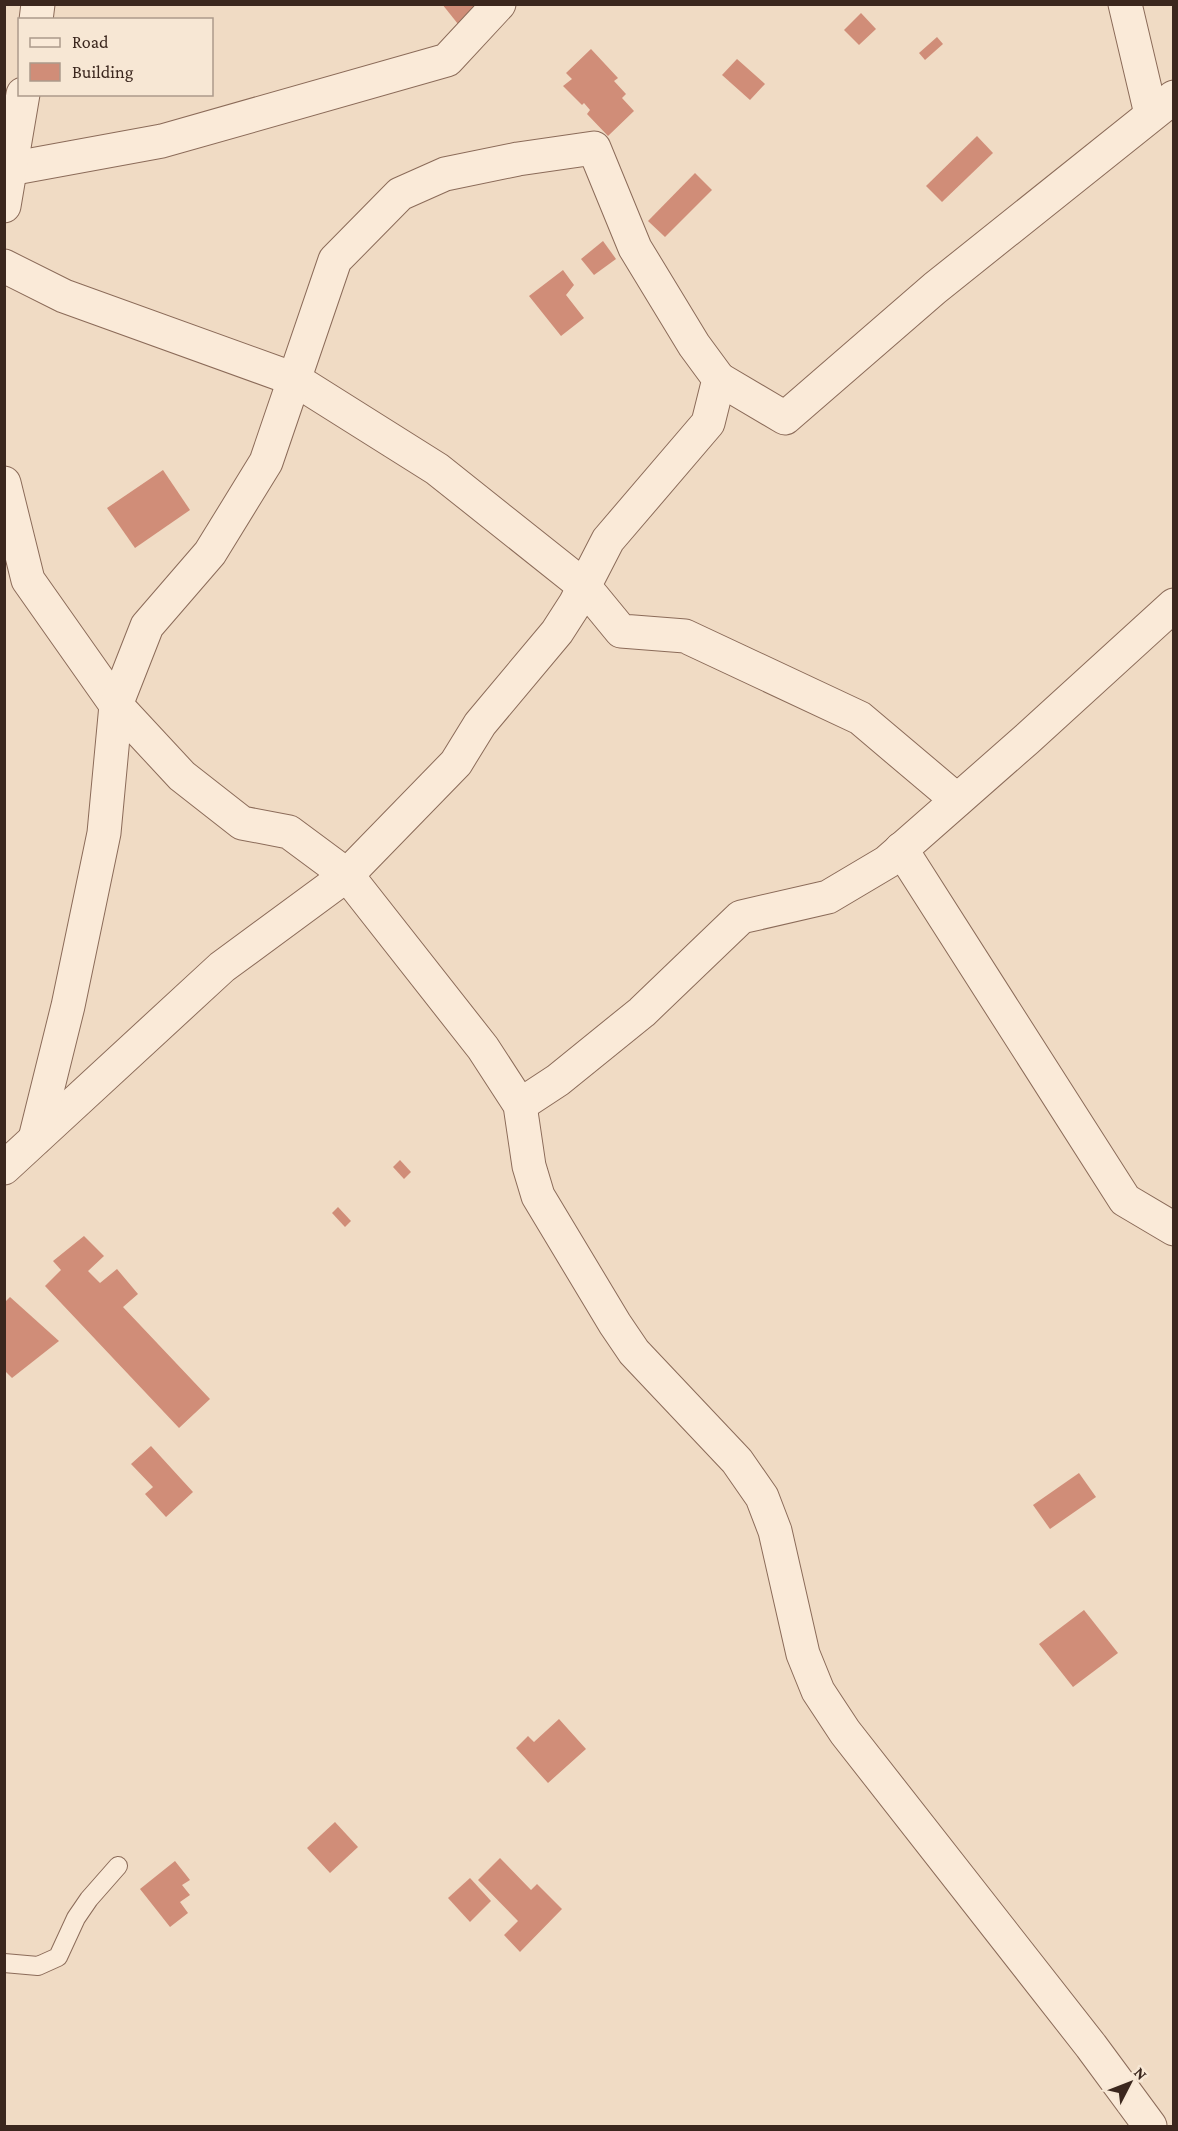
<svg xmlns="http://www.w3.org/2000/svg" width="1178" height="2131" font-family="'Crimson Pro',serif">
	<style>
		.building { fill: #d08d78 }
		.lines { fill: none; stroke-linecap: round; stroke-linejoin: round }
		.service-casing { stroke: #8b6b59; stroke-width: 20 }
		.minor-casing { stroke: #8b6b59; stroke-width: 35 }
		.service { stroke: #faead8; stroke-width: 18 }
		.minor { stroke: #faead8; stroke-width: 33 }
	</style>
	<rect width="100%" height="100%" fill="#f0dbc4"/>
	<g class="building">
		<polygon points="442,4 483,4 458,24"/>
		<polygon points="861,13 876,29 859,45 844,30"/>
		<polygon points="937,37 943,44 925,60 919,53"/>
		<polygon points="591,49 618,78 614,81 626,94 622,98 634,111 608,136 587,114 590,110 584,103 582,105 563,86 572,79 566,73"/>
		<polygon points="737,59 765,84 750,100 722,75"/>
		<polygon points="977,136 993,153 942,202 926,186"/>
		<polygon points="695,173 712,190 665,237 648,221"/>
		<polygon points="603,241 616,259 594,275 581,259"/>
		<polygon points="563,270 574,285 566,295 584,318 561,336 529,296"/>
		<polygon points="163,470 190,510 135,548 107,508"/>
		<polygon points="400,1160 411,1172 404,1179 393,1167"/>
		<polygon points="338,1207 351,1221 345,1227 332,1213"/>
		<polygon points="84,1236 104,1256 88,1271 100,1283 117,1269 138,1294 123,1307 210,1399 179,1428 45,1286 61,1270 53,1261"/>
		<polygon points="10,1297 59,1341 12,1378 4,1370 4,1303"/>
		<polygon points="151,1446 193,1492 166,1517 145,1494 153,1487 131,1464"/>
		<polygon points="1079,1473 1096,1497 1050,1529 1033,1505"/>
		<polygon points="1084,1610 1118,1653 1073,1687 1039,1644"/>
		<polygon points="559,1719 586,1749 548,1783 516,1748 528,1736 534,1742"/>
		<polygon points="335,1822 358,1847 330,1873 307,1848"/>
		<polygon points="500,1858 531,1890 537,1884 562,1909 520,1952 504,1935 518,1921 478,1880"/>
		<polygon points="175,1861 190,1880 182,1885 190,1895 180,1902 188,1913 170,1927 140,1889"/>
		<polygon points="470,1878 491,1901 470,1922 448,1898"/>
	</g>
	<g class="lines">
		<g class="service-casing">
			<polyline id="service" points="4,1963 38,1966 58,1957 76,1918 89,1899 118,1866"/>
		</g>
		<g class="minor-casing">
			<g id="minor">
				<polyline points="1125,4 1151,114"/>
				<polyline points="36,20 38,4"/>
				<polyline points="4,170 162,141 447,60 499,4"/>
				<polyline points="4,206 23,94"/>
				<polyline points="4,266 64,296 294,379 437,469 584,586 621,631 685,636 860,718 957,800"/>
				<polyline points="719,379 785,418 935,288 1174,97"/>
				<polyline points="4,483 28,580 116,705 182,776 242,823 289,832 347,875 222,967 4,1168"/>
				<polyline points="901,849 1125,1200 1174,1229"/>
				<polyline points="520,1105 558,1080 642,1012 741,917 828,897 887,862 1027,739 1174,605"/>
				<polyline points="35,1139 68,1006 104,833 116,705 147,626 210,553 266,462 335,260 400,194 445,174 518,159 594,148 635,248 694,345 719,379 708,423 608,540 575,604 557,632 480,724 456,763 347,875 483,1048 520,1105 529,1166 538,1196 615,1324 634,1352 737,1461 762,1497 775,1531 803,1654 818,1691 845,1732 1091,2046 1150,2126"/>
			</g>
		</g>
		<use href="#service" class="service"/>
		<use href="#minor" class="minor"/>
	</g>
	<rect width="1178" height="2131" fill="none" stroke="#3b271e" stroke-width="12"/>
	<rect x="18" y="18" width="195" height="78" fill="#f7e7d4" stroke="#ac9a8b" stroke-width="1.5"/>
	<rect x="30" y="38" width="30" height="9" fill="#faead8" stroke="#ac9a8b" stroke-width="1.5"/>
	<text x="72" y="48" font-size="18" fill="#3b271e">Road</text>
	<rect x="30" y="63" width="30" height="18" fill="#d08d78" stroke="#ac9a8b" stroke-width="1.5"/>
	<text x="72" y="78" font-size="18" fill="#3b271e">Building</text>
	<g transform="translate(1130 2083) rotate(48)" stroke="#f7e7d4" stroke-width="4.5" paint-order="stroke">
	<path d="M0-4.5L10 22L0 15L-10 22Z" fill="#3b271e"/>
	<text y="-9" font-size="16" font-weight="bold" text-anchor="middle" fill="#3b271e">N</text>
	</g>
</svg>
